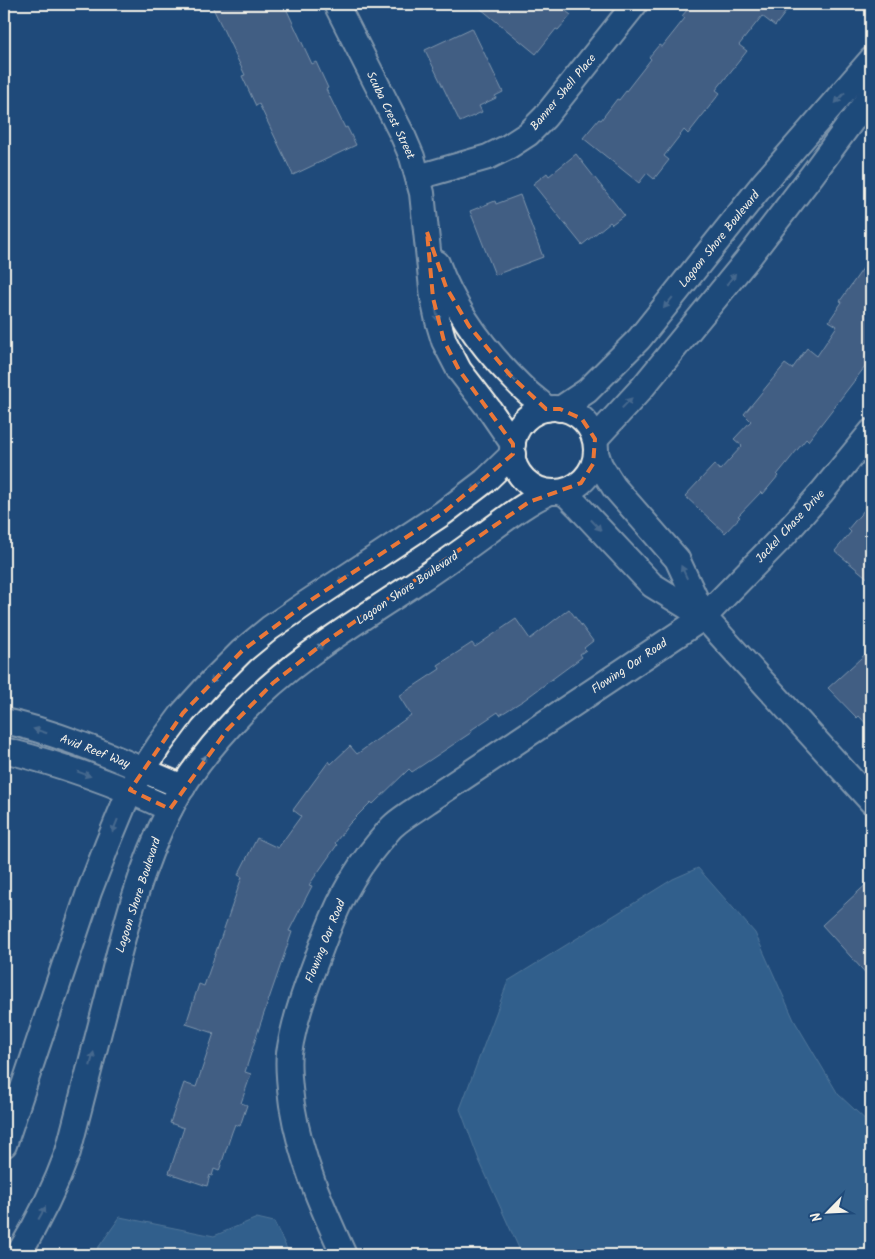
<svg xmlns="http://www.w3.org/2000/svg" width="875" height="1259" font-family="Kalam,sans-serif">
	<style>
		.water { fill: #4679a3; stroke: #8ca9bf }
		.building { fill: #6c748f; stroke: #f4f1e8 }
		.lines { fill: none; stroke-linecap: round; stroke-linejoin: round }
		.minor-casing { stroke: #f4f1e8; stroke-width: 28 }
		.minor { stroke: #1f4a7a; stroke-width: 24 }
		.oneway { fill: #748da6 }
		.marked { fill: none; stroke: #ea7738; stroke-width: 4; stroke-dasharray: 10 6; stroke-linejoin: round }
		.labels { text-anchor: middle; stroke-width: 4.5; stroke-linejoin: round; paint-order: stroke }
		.street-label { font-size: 12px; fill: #f4f1e8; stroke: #1f4a7a }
	</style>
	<rect width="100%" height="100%" fill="#1f4a7a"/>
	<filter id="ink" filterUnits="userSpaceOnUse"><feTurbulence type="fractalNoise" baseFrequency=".02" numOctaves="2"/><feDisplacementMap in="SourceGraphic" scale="10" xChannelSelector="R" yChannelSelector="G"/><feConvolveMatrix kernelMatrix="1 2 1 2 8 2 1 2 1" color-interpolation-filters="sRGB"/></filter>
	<g filter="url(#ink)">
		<g class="water">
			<polygon points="698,868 755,933 794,1020 838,1094 871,1125 871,1255 522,1255 479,1160 460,1109 508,981 673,879"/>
			<polygon points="120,1217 214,1236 257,1218 274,1222 290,1255 93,1255"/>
		</g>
		<g class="building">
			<polygon points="211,4 284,4 312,64 316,62 328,88 326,89 345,128 347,127 356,145 293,175 259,104 256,106 242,76 245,75"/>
			<polygon points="475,4 557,4 571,15 558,30 556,29 536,54"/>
			<polygon points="692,4 792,4 775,26 762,16 739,45 747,51 716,90 720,93 688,134 684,130 664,156 669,160 654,179 647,173 639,183 583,138 599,119 601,120 617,99 619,100 651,59 649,57 659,45 662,47 685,18 682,16"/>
			<polygon points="472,28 503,92 495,96 496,98 479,106 482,112 460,122 425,50"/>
			<polygon points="576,154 624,215 612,224 610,222 582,245 533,184 547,173 549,176"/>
			<polygon points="520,195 543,257 495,275 470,211 495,201 496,204"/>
			<polygon points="871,257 871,359 808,441 806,439 777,475 778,476 763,494 761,492 738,516 740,517 725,533 685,496 714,465 720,470 742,446 734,439 751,421 744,414 785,364 792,369 807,348 817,356 837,326 829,321 842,302 840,301"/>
			<polygon points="871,502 871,581 835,551 851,532 848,529"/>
			<polygon points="569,609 593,641 584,648 586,650 580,654 582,657 524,700 500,715 498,712 471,730 472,732 412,772 409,769 373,804 371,802 349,824 335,843 337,845 309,885 312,886 289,931 292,932 260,1025 245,1072 251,1074 241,1103 247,1105 240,1126 235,1124 232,1132 219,1171 214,1169 212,1176 210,1175 207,1186 169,1173 184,1128 170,1123 184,1083 196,1087 214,1033 186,1024 199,984 204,986 242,877 238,875 257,838 278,848 301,816 293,810 329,761 331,764 350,746 357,754 411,715 399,696 440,669 438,665 472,643 475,647 516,619 530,639"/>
			<polygon points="871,649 871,729 859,716 857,718 828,688"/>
			<polygon points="871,880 871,979 822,925"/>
		</g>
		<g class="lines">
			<g class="minor-casing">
				<g id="minor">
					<polyline points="336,4 403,136 412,157 422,193 433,298 438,321 444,341 459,370 489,409 513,444"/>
					<polyline points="418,177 488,157 508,147 528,134 545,117 635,4"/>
					<path d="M437 263C453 306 478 342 510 375 517 382 524 390 532 396 538 401 542 403 546 409"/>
					<circle cx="554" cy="450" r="42"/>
					<polyline points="560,409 587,391 639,339 763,184 871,60"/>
					<polyline points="595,439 642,388 746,261 812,175 871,95"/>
					<polyline points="596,453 600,465 614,487 677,559 704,617 871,801"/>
					<polyline points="560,492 567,495 577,505 652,585 704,617"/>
					<path d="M4 721C63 733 128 764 183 787"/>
					<path d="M4 750C61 764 116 784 170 809"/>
					<polyline points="4,1145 89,892 108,843 130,790 160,744 183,713 212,681 242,651 270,628 308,602 443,513 485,481 513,454"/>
					<path d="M18 1255C38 1222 55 1188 68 1152 82 1099 95 1046 109 993 124 931 140 867 170 809 187 776 216 740 242 713 291 661 352 625 411 586 435 570 458 554 481 537 503 521 525 503 550 492"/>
					<path d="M344 1255C321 1205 301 1160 292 1105 290 1089 287 1069 289 1053 295 1016 308 982 321 948 336 907 351 875 379 842 384 837 388 830 394 825 404 816 417 809 428 801L704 617 785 534 822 492 871 432"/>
				</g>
			</g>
			<use href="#minor" class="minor"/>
		</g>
		<defs><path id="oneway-solid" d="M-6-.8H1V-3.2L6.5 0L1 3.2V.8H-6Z" transform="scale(1.25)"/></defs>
		<g class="oneway">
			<use href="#oneway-solid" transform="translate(840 98) rotate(132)"/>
			<use href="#oneway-solid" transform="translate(731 279) rotate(-51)"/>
			<use href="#oneway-solid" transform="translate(668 303) rotate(129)"/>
			<use href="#oneway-solid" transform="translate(437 315) rotate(78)"/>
			<use href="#oneway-solid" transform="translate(511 376) rotate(-134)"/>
			<use href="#oneway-solid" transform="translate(627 403) rotate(-46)"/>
			<use href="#oneway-solid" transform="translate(477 487) rotate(142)"/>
			<use href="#oneway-solid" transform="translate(596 525) rotate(47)"/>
			<use href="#oneway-solid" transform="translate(684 572) rotate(-115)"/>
			<use href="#oneway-solid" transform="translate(343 579) rotate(147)"/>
			<use href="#oneway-solid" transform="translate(318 648) rotate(-36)"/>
			<use href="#oneway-solid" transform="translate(215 678) rotate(134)"/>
			<use href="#oneway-solid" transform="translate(40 731) rotate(-163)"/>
			<use href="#oneway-solid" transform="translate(202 761) rotate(-54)"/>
			<use href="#oneway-solid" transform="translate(84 774) rotate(20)"/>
			<use href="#oneway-solid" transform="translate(115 826) rotate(112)"/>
			<use href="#oneway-solid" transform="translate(92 1059) rotate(-76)"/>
			<use href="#oneway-solid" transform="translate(42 1213) rotate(-61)"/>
		</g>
	</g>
	<path d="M0 0H875V1259H0ZM427 232 446 287 469 326 510 375 546 409H560L582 419 595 439 593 464 581 483 529 502 325 642 273 683 227 730 170 809 130 790 183 713 242 651 308 602 443 513 513 454V444L459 370 444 341 433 298Z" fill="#1f4a7a" fill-opacity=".55" fill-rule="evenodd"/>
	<path class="marked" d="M427 232 446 287 469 326 510 375 546 409H560L582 419 595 439 593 464 581 483 529 502 325 642 273 683 227 730 170 809 130 790 183 713 242 651 308 602 443 513 513 454V444L459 370 444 341 433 298Z"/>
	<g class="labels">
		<g class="street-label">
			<text transform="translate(563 92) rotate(-50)" y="4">Banner Shell Place</text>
			<text transform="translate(391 115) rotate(64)" y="4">Scuba Crest Street</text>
			<text transform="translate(719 239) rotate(-51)" y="4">Lagoon Shore Boulevard</text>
			<text transform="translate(790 526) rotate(-47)" y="4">Jackel Chase Drive</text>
			<text transform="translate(407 588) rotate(-34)" y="4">Lagoon Shore Boulevard</text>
			<text transform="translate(629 666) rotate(-34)" y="4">Flowing Oar Road</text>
			<text transform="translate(95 751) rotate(21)" y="4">Avid Reef Way</text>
			<text transform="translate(138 895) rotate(-72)" y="4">Lagoon Shore Boulevard</text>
			<text transform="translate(325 941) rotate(-68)" y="4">Flowing Oar Road</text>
		</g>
	</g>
	<rect width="875" height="1259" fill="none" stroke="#1f4a7a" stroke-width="20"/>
	<rect x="10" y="10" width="855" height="1239" fill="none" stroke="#f4f1e8" stroke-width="2" filter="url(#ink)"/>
	<g transform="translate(828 1212) rotate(246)" stroke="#1f4a7a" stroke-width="4" paint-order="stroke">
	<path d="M0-4L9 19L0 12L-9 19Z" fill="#f4f1e8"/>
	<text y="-8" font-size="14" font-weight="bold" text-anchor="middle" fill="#f4f1e8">N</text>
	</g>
</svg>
